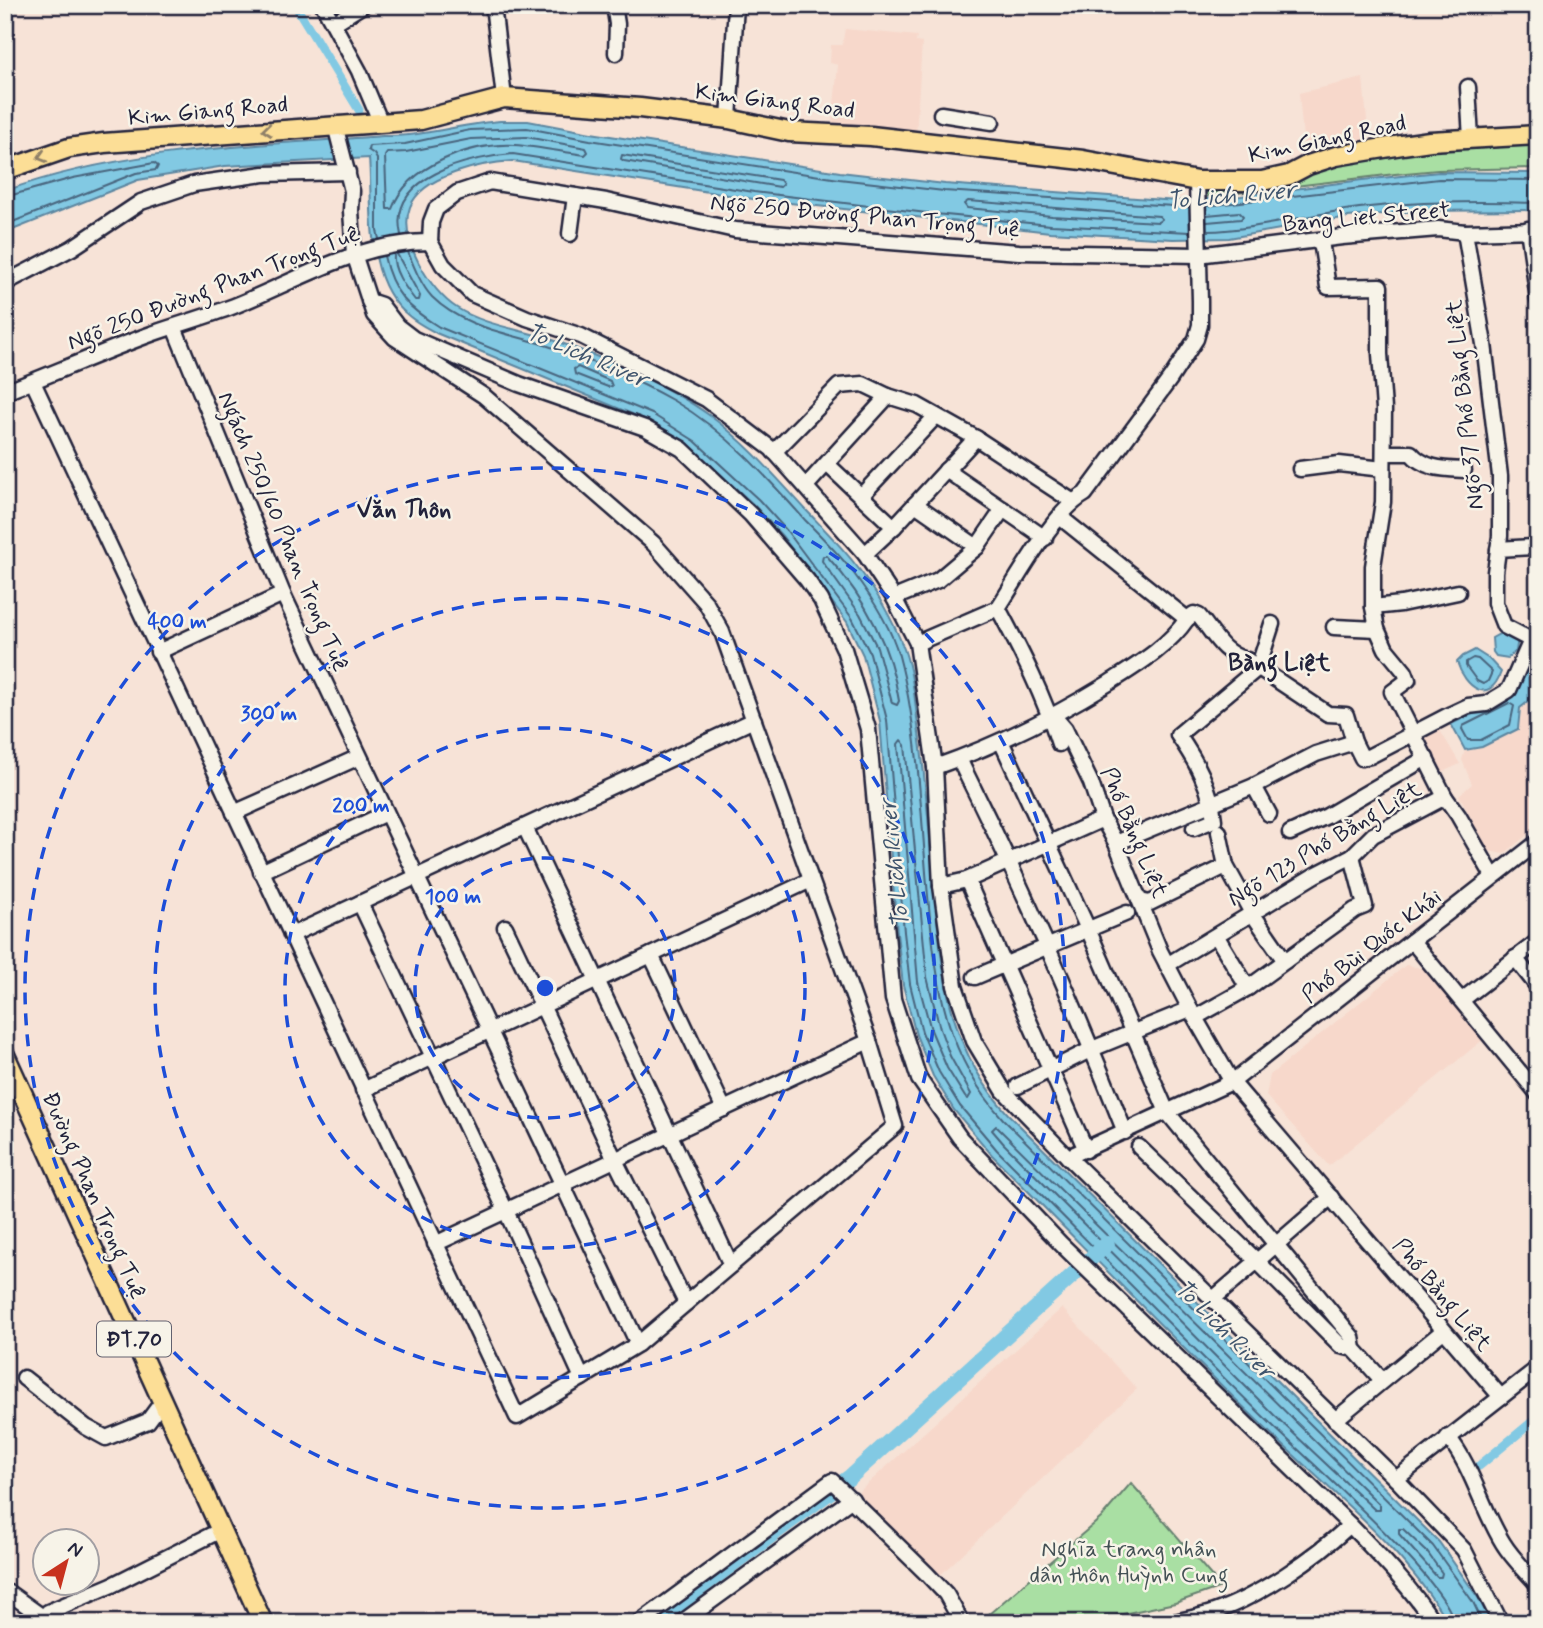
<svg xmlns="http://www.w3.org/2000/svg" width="1543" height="1628" font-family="Mynerve,sans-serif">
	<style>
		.built { fill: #f7d8cb }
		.green { fill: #a9dfa3; stroke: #66806f; stroke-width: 2 }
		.water { fill: #82c9e3; stroke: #5c86a0; stroke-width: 2 }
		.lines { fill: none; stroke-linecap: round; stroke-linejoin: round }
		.shore { stroke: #48657e; stroke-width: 2 }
		.canal { stroke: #82c9e3; stroke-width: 9 }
		.river { stroke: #82c9e3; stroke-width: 16 }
		.minor-casing { stroke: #22223b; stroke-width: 19 }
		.major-casing { stroke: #22223b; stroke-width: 23 }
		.minor { stroke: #f7f3e8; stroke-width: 14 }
		.major { stroke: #fcde96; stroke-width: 18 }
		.oneway { stroke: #8f8068 }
		.ring { fill: none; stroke: #1d4ed8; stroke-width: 3.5; stroke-dasharray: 12 9 }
		.labels { text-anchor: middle; stroke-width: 5; stroke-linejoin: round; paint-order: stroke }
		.shield { fill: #f7f3e8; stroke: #62616f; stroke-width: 2 }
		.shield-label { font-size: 21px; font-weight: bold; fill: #22223b }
		.street-label { font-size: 23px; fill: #22223b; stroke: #f7f3e8 }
		.park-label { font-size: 23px; fill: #445155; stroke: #f7f3e8 }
		.water-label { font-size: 24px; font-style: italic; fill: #3f546d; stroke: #f7f3e8 }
		.neighbourhood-label { font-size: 24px; font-weight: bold; fill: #22223b; stroke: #f7f3e8 }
		.centre { fill: #1d4ed8; stroke: #f7f3e8; stroke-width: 3.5 }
		.ring-label { font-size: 21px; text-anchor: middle; font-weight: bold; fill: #1d4ed8; stroke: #f7f3e8; stroke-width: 5; stroke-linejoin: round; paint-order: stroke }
	</style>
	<rect width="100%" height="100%" fill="#f7e3d7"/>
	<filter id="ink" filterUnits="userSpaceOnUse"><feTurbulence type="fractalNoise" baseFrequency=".0143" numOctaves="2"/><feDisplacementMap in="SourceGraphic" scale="14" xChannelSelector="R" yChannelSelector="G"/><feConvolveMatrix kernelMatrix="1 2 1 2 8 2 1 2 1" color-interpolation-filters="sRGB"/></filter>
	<g filter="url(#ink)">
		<g class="built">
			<polygon points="845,29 917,36 916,42 922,43 916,135 832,125 838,65 830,63 831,45 842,45"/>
			<polygon points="1363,78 1369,142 1338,148 1330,141 1304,149 1299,93"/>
			<polygon points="1538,694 1538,826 1504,854 1488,851 1459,795 1472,784 1462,760 1465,750 1482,747 1517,729 1520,708"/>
			<polygon points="1435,722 1460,764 1438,774 1416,732"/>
			<polygon points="1406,965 1425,969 1485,1038 1329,1166 1266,1096 1270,1075"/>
			<polygon points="1062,1308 1137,1389 936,1579 853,1497"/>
		</g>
		<g class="green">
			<polygon points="1538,143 1538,168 1438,170 1395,174 1204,197 1202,186 1314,171 1400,152"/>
			<polygon points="1131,1483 1221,1587 1175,1603 1080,1623 983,1623 982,1620 1101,1518"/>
		</g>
		<g class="water">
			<path d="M500 121H528L591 133 840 172 945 184 1177 201 1241 196 1362 180 1439 172 1538 173V210L1416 211 1348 217 1229 238 1173 239 1050 232 753 199 513 161C483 163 422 175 410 207 398 239 430 291 457 308 484 325 519 329 550 339 600 356 666 384 709 415 746 442 776 477 807 511 823 528 840 545 855 564 875 589 893 620 904 649 913 673 915 701 918 726 927 786 930 848 936 909 944 987 952 1053 1008 1114L1439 1542 1479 1599 1491 1623H1448C1402 1545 1327 1489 1263 1426 1171 1337 1082 1245 992 1155L954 1110 933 1076 916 1035 903 985 897 933 880 721 863 655 847 622 782 536 754 505 691 447 649 421 436 333C427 328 417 323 409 316 364 281 373 208 369 158L225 166 138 180 5 233V191C126 147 257 146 383 136 422 137 461 124 500 121Z"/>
			<polygon points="1501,633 1518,638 1516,651 1508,658 1496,656 1493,652 1492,638"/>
			<polygon points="1538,647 1538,694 1520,708 1518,729 1482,747 1465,750 1451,724 1490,706"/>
			<path d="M1475 650 1489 659 1501 672C1489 706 1465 687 1457 662L1463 656Z"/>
		</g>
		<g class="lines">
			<g class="shore">
				<path d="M526 137 586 148 588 152 585 155C562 152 538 147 515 145 470 143 408 165 392 209H387L385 156 387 153 406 152 471 139Z"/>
				<polygon points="622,155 780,180 783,184 780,187 624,161 621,159"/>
				<polyline points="5,197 73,178 154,163 158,166 156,170 136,173 5,225"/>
				<polygon points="968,201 1159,216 1162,219 1158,222 1052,216 967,208 964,204"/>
				<polyline points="1206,206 1439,179 1538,180"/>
				<polyline points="1207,215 1239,212 1243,216 1241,219 1207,222"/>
				<path d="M1207 231C1253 230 1299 217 1345 210 1408 201 1474 201 1538 203"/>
				<path d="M401 235C387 176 470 157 513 154L754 192 935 214 1051 225 1190 232"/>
				<polyline points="379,239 377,230 377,159 374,154 368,150 369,146 405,144 470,130 527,128 590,140 839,179 944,191 1189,207"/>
				<path d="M408 252C414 267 421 285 432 297 463 328 509 333 548 346 590 360 635 379 674 401 726 431 765 475 805 520 821 536 838 553 852 571 870 595 891 626 899 656 920 734 921 826 929 907 937 988 946 1056 1003 1119L1433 1546 1473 1602 1483 1623"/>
				<path d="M394 254C392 270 405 287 415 300H419L420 296 397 254"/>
				<path d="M384 256C392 293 408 308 439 327L652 414 695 441 759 500 787 531 852 618 870 653 887 720 904 932 910 984 922 1032 939 1072 960 1106 997 1150C1087 1240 1176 1332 1268 1421 1303 1456 1449 1582 1454 1623"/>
				<polygon points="578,367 610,381 612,386 608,387 575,374 574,369"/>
				<path d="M823 556H827C865 598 891 646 899 701L897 705 892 703 877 647 860 614 822 561Z"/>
				<polygon points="1473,658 1478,659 1492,672 1488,681 1483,684 1477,681 1466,666 1466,662"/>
				<polygon points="1509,703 1514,706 1510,725 1481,740 1468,740 1462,729 1463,726"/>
				<polygon points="901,740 905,745 927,977 940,1029 950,1056 971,1094 968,1099 965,1097 947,1068 931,1030 918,982 898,744"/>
				<polygon points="996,1126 1380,1505 1380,1510 1375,1510 1274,1415 1004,1144 992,1130"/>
				<polygon points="1399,1529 1403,1529 1427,1552 1442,1573 1441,1577 1437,1577 1399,1534"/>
			</g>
			<g class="canal">
				<polyline points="295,5 359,110"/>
				<polyline points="1479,1466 1538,1417"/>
			</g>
			<polyline class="river" points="652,1623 850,1477 1107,1244"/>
			<g class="minor-casing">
				<g id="minor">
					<polyline points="323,5 359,71 380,121"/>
					<polyline points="493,5 504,98"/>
					<polyline points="614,5 617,24 616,53"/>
					<polyline points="334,23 363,5"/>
					<polyline points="1468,87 1471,139"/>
					<polyline points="941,114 992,122"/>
					<polyline points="729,119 736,5"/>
					<polyline points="1528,229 1538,299"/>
					<polyline points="1465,232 1484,344 1500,476 1500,536 1495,572 1495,603 1504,626 1531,640"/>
					<polyline points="570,234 575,196"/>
					<polyline points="1321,241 1328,287 1380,286 1380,354 1384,409 1383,502 1373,566 1373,607 1377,629 1386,649 1405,672 1408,680 1392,692 1445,797 1458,815 1493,876"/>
					<polyline points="430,242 443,265 472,294 527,318 581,336 706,399 773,450 865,554 894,598 917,643 935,767 941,886 955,986 974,1041 1004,1091 1068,1157 1396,1479 1464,1550 1501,1623"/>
					<polyline points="430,242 431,222 436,209 457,193 490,182 606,201 735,230 1019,252 1198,255 1342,237 1438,229 1465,232 1538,230"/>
					<polyline points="5,283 72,248 141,202 194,184 264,174 348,172"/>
					<path d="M369 301 381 305 397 326 414 339 519 384 645 428 682 449 751 515 807 580 821 600 844 649 868 729 893 999 919 1079 960 1138 1061 1244 1350 1525C1380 1556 1410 1586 1434 1623"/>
					<polyline points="174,327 283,594 638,1344"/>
					<polyline points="33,382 517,1417 638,1344 895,1126 869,1041 722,632 706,603 653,543 484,396 395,338 374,315 354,254 351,211 352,191 335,125"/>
					<path d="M5 392C55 373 104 351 154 333 180 324 208 316 234 306 299 280 358 242 430 242"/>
					<polyline points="774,452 839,386 863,384 888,396 917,405 976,438 1072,501"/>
					<path d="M1384 453H1411C1424 469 1444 469 1464 470"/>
					<polyline points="827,464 894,527"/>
					<polyline points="1300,469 1339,464 1383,469"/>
					<polyline points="946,470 1045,538"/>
					<polyline points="806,486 888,396"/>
					<polyline points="861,496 936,416"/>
					<polyline points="915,504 977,547"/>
					<polyline points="1498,549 1532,547"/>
					<polyline points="865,554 894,527 976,438"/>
					<polyline points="894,598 938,580 977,547 1003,509"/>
					<polyline points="1373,607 1401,604 1458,592"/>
					<path d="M1187 619 1194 614 1199 616C1214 634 1222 654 1247 660L1328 714 1346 715 1354 742 1362 758 1370 756 1451 714 1468 706 1486 704 1509 690 1531 640 1538 637"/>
					<polyline points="1334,627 1377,629"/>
					<polyline points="917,643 998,608"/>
					<polyline points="158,652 283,594"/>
					<polyline points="1258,668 1272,624"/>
					<polyline points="1051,718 1059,722 1065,729 1091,783 1103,819 1116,843 1160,951 1190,1009 1232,1082 1501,1397"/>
					<polyline points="1001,741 1088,929 1167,1112 1352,1337 1354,1349 1382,1380"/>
					<path d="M1059 744C1044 696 1021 651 998 608 1019 576 1054 511 1085 494L1170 379 1196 339 1200 325V301L1197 181"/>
					<path d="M959 759C1020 881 1075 1005 1125 1132"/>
					<path d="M935 767C998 745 1052 718 1109 683 1137 665 1168 647 1187 619L1060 517"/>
					<polyline points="1254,786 1269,814"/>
					<polyline points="234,813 359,757"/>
					<polyline points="525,827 731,1265"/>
					<path d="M1194 828 1214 820C1211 788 1196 761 1178 735L1258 668"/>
					<polyline points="1219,832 1226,866 1252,913 1285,961"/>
					<polyline points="1290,833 1327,816 1426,758"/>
					<polyline points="1116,843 1254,786 1316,754 1354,742"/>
					<polyline points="261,872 386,813"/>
					<polyline points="967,880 1086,1150"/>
					<polyline points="941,886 967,880 1103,819"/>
					<polyline points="1140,901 1150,903 1226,866"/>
					<polyline points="360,903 506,1211 582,1378"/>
					<polyline points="505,927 615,1160 686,1303"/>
					<polyline points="291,935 754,720"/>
					<polyline points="1217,937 1248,988"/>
					<polyline points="1412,941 1538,1094"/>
					<polyline points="651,955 724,1109"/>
					<polyline points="1515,958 1538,987"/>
					<polyline points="1167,965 1315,875 1352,856 1373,835 1445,797"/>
					<polyline points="975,977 1127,913"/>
					<polyline points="1462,1000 1538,941"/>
					<polyline points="1196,1017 1248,988 1355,910 1365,906 1352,856"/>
					<polyline points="1018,1086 1092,1049 1190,1009"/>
					<polyline points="363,1090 811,880"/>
					<polyline points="1139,1147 1258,1262 1341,1346 1354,1349"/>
					<polyline points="1068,1157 1232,1082 1538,842"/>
					<polyline points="435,1244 869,1041"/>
					<polyline points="1212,1300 1331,1197"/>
					<polyline points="24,1378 86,1427 106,1438 148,1421 162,1402"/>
					<polyline points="1335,1420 1443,1331"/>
					<path d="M1448 1437C1473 1468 1482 1509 1503 1543 1512 1558 1526 1571 1538 1585"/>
					<polyline points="1396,1479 1538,1368"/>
					<polyline points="5,1597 9,1593 44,1618 48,1612 112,1585 221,1530"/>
					<polyline points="639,1623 832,1481 927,1574 946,1594 962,1623"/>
					<polyline points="681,1623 852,1499"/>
					<path d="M1171 1623C1185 1619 1200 1617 1214 1612 1258 1597 1316 1557 1350 1525"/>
				</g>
			</g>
			<g class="major-casing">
				<g id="major">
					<polyline points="5,170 69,148 104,143 421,120 504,98 640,108 729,119 789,132 871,136 1083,160 1197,181 1262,181 1289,175 1308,165 1336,156 1402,145 1430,141 1538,135"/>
					<polyline points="5,1055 263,1623"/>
				</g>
			</g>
			<use href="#minor" class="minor"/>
			<use href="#major" class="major"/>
		</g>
		<defs><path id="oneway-chevron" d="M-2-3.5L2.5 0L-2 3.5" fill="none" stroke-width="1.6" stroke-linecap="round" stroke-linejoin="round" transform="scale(1.75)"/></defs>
		<g class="oneway">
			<use href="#oneway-chevron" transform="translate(267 130) rotate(174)"/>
			<use href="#oneway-chevron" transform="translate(42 157) rotate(163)"/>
		</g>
	</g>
	<g class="ring">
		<circle cx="545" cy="988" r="130"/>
		<circle cx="545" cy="988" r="260"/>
		<circle cx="545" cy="988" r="390"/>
		<circle cx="545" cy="988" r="520"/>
	</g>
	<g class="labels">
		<rect class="shield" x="97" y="1321.5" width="74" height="35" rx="5"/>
		<g class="shield-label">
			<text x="134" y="1346">ĐT.70</text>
		</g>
		<g class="street-label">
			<text transform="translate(775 100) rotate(7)" y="8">Kim Giang Road</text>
			<text transform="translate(208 110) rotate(-5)" y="8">Kim Giang Road</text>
			<text transform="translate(1327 138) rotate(-12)" y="8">Kim Giang Road</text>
			<text transform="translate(865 215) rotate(5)" y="8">Ngõ 250 Đường Phan Trọng Tuệ</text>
			<text transform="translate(1366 216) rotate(-5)" y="8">Bang Liet Street</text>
			<text transform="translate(213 287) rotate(-21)" y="8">Ngõ 250 Đường Phan Trọng Tuệ</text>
			<text transform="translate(1464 405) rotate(-96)" y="8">Ngõ 37 Phố Bằng Liệt</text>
			<text transform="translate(284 531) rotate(67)" y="8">Ngách 250/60 Phan Trọng Tuệ</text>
			<text transform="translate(1135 832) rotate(67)" y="8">Phố Bằng Liệt</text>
			<text transform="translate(1324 843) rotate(-31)" y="8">Ngõ 123 Phố Bằng Liệt</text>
			<text transform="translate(1371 945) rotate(-38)" y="8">Phố Bùi Quốc Khái</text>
			<text transform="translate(95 1195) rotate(66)" y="8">Đường Phan Trọng Tuệ</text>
			<text transform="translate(1443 1294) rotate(50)" y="8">Phố Bằng Liệt</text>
		</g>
		<g class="park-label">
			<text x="1129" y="1556">Nghĩa trang nhân<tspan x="1129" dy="26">dân thôn Huỳnh Cung</tspan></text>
		</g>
		<g class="water-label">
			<text transform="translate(1231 195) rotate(-5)" y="8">To Lich River</text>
			<text transform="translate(587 355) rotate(23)" y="8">To Lich River</text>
			<text transform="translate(894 864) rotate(-96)" y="8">To Lich River</text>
			<text transform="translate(1225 1329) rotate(45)" y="8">To Lich River</text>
		</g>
		<g class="neighbourhood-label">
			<text x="404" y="517">Văn Thôn</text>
			<text x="1279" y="670">Bàng Liệt</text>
		</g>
	</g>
	<circle cx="545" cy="988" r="10" class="centre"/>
	<g class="ring-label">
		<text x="177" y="628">400 m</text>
		<text x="269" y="720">300 m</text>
		<text x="361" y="812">200 m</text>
		<text x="453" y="903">100 m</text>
	</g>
	<rect width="1543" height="1628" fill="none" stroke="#f7f3e8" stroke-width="28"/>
	<rect x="14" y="14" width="1515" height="1600" fill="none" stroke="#22223b" stroke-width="2.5" filter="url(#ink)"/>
	<g transform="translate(66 1562) rotate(36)"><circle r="33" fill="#f7f3e8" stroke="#a29fa3" stroke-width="2"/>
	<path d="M0-5L12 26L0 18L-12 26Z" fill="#c8321e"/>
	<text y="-10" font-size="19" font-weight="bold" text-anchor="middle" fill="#22223b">N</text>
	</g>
</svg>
